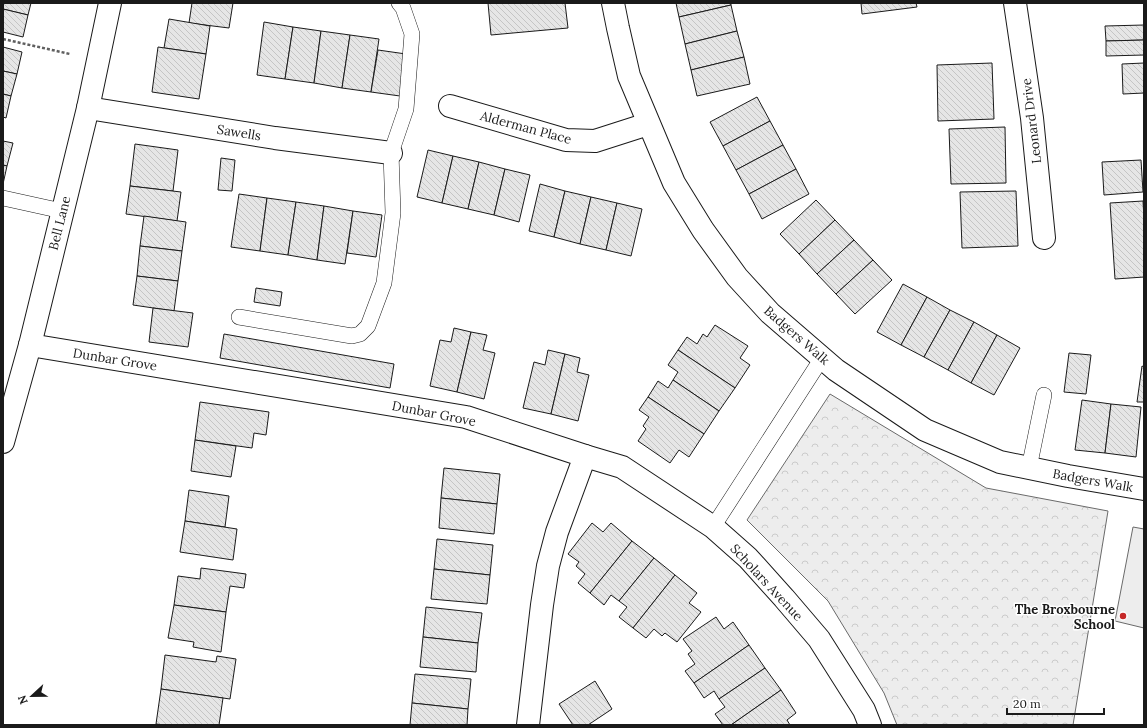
<svg xmlns="http://www.w3.org/2000/svg" width="1147" height="728" font-family="Lora,serif">
	<style>
		.forest { fill: url(#forest-crowns); stroke: #6a6a6a }
		.pitch { fill: #ededed; stroke: #6a6a6a }
		.building { fill: url(#building-back-hatch); stroke: #1a1a1a }
		.lines { fill: none; stroke-linecap: round; stroke-linejoin: round }
		.service-casing { stroke: #1a1a1a; stroke-width: 16 }
		.minor-casing { stroke: #1a1a1a; stroke-width: 24 }
		.tertiary-casing { stroke: #1a1a1a; stroke-width: 24 }
		.path { stroke: #5f5f5f; stroke-width: 2.5; stroke-dasharray: 3 2; stroke-linecap: butt }
		.service { stroke: #fff; stroke-width: 15 }
		.minor { stroke: #fff; stroke-width: 22 }
		.tertiary { stroke: #fff; stroke-width: 22 }
		.poi-dot { fill: #c62828; stroke: #fff; stroke-width: 1.5 }
		.labels { text-anchor: middle; stroke-width: 3; stroke-linejoin: round; paint-order: stroke }
		.street-label { font-size: 13px; fill: #1a1a1a; stroke: #fff }
		.poi-label { font-size: 13px; font-weight: bold; fill: #1a1a1a; stroke: #fff; text-anchor: end }
	</style>
	<defs>
		<pattern id="forest-crowns" width="20" height="18" patternUnits="userSpaceOnUse"><rect width="20" height="18" fill="#ededed"/><path d="M2 6a3 3 0 1 1 6 0M12 15a3 3 0 1 1 6 0" fill="none" stroke="#cbcbcb"/></pattern>
		<pattern id="building-back-hatch" width="6" height="6" patternUnits="userSpaceOnUse"><rect width="6" height="6" fill="#e6e6e6"/><path d="M-1 5l2 2M0 0l6 6M5-1l2 2" fill="none" stroke="#c5c5c5"/></pattern>
	</defs>
	<rect width="100%" height="100%" fill="#fff"/>
	<polygon class="forest" points="830,394 986,488 1108,511 1073,725 897,725 884,693 828,601 747,520"/>
	<polygon class="pitch" points="1133,527 1144,529 1144,628 1115,621"/>
	<g class="building">
		<polygon points="3,3 31,3 28,15 3,9"/>
		<polygon points="192,3 233,3 229,28 189,23"/>
		<polygon points="488,3 565,3 568,28 491,35"/>
		<polygon points="676,3 731,3 731,5 679,17"/>
		<polygon points="861,3 916,3 917,7 862,14"/>
		<polygon points="731,5 737,31 685,44 679,17"/>
		<polygon points="3,9 28,15 23,37 3,32"/>
		<polygon points="169,19 210,26 206,54 164,48"/>
		<polygon points="264,22 293,27 285,79 257,75"/>
		<polygon points="1144,25 1144,40 1106,41 1105,26"/>
		<polygon points="293,27 321,31 314,83 285,79"/>
		<polygon points="321,31 350,35 342,88 314,83"/>
		<polygon points="737,31 744,57 691,70 685,44"/>
		<polygon points="350,35 379,39 371,92 342,88"/>
		<polygon points="1144,40 1144,55 1106,56 1106,41"/>
		<polygon points="3,47 22,52 17,74 3,71"/>
		<polygon points="158,47 206,54 199,99 152,92"/>
		<polygon points="378,50 406,54 400,96 371,92"/>
		<polygon points="744,57 750,84 697,96 691,70"/>
		<polygon points="992,63 994,119 938,121 937,65"/>
		<polygon points="1144,63 1144,111 1144,93 1123,94 1122,64"/>
		<polygon points="3,71 17,74 11,96 3,94"/>
		<polygon points="3,94 11,96 6,118 3,117"/>
		<polygon points="757,97 770,121 723,146 710,122"/>
		<polygon points="770,121 783,145 736,170 723,146"/>
		<polygon points="1005,127 1006,183 951,184 949,129"/>
		<polygon points="3,141 13,143 7,166 3,165"/>
		<polygon points="135,144 178,150 173,191 130,186"/>
		<polygon points="783,145 796,169 749,194 736,170"/>
		<polygon points="428,150 453,156 442,203 417,197"/>
		<polygon points="453,156 479,162 468,209 442,203"/>
		<polygon points="221,158 235,160 232,191 218,190"/>
		<polygon points="1141,160 1143,192 1104,195 1102,162"/>
		<polygon points="479,162 505,169 494,215 468,209"/>
		<polygon points="3,165 7,166 3,184"/>
		<polygon points="505,169 530,175 519,222 494,215"/>
		<polygon points="796,169 809,194 762,219 749,194"/>
		<polygon points="540,184 565,191 554,237 529,231"/>
		<polygon points="130,186 181,192 177,221 126,214"/>
		<polygon points="565,191 591,197 580,244 554,237"/>
		<polygon points="1016,191 1018,246 962,248 960,192"/>
		<polygon points="239,194 267,198 260,251 231,247"/>
		<polygon points="591,197 617,203 606,250 580,244"/>
		<polygon points="267,198 296,202 288,255 260,251"/>
		<polygon points="816,200 835,220 799,254 780,234"/>
		<polygon points="1143,201 1144,219 1144,277 1115,279 1110,203"/>
		<polygon points="296,202 324,206 317,260 288,255"/>
		<polygon points="617,203 642,209 631,256 606,250"/>
		<polygon points="324,206 353,211 345,264 317,260"/>
		<polygon points="353,211 382,215 376,257 347,253"/>
		<polygon points="144,216 186,222 182,251 140,246"/>
		<polygon points="835,220 854,240 817,274 799,254"/>
		<polygon points="854,240 873,260 836,294 817,274"/>
		<polygon points="140,246 182,251 178,281 137,276"/>
		<polygon points="873,260 892,280 855,314 836,294"/>
		<polygon points="137,276 178,281 174,311 133,305"/>
		<polygon points="903,284 927,297 901,345 877,332"/>
		<polygon points="256,288 282,292 280,306 254,302"/>
		<polygon points="927,297 950,310 924,357 901,345"/>
		<polygon points="153,308 193,313 188,347 149,342"/>
		<polygon points="950,310 974,322 948,370 924,357"/>
		<polygon points="974,322 997,335 971,383 948,370"/>
		<polygon points="715,325 748,346 740,358 750,365 735,388 678,350 687,337 697,344 703,334 707,337"/>
		<polygon points="454,328 471,332 457,392 430,386 440,340 451,342"/>
		<polygon points="471,332 487,335 483,350 495,353 484,399 457,392"/>
		<polygon points="224,334 394,364 390,388 220,358"/>
		<polygon points="997,335 1020,348 994,395 971,383"/>
		<polygon points="548,350 565,354 551,414 523,408 534,362 545,365"/>
		<polygon points="678,350 735,388 719,411 673,380 678,372 668,365"/>
		<polygon points="1069,353 1091,355 1086,394 1064,392"/>
		<polygon points="565,354 580,358 577,372 589,375 578,421 551,414"/>
		<polygon points="1142,366 1144,367 1144,402 1137,402"/>
		<polygon points="673,380 719,411 704,434 648,397 658,381 668,388"/>
		<polygon points="648,397 704,434 689,457 679,450 670,463 638,441 646,429 643,426 649,417 639,410"/>
		<polygon points="1082,400 1111,404 1105,453 1075,450"/>
		<polygon points="200,402 269,412 266,435 254,433 252,448 195,440"/>
		<polygon points="1111,404 1141,407 1136,457 1105,453"/>
		<polygon points="195,440 236,446 231,477 191,471"/>
		<polygon points="444,468 500,474 497,504 441,498"/>
		<polygon points="189,490 229,496 225,527 185,521"/>
		<polygon points="441,498 497,504 494,534 439,528"/>
		<polygon points="185,521 237,529 233,560 180,552"/>
		<polygon points="592,523 603,532 611,523 632,541 590,593 578,583 585,574 576,566 579,562 568,554"/>
		<polygon points="437,539 493,545 490,575 434,569"/>
		<polygon points="632,541 654,558 619,601 611,595 604,605 590,593"/>
		<polygon points="654,558 675,575 633,628 619,617 627,607 619,601"/>
		<polygon points="201,568 246,574 244,588 230,586 226,612 174,605 178,576 200,579"/>
		<polygon points="434,569 490,575 487,604 431,599"/>
		<polygon points="675,575 697,593 689,603 701,612 677,642 665,633 662,636 654,629 646,638 633,628"/>
		<polygon points="174,605 226,612 221,652 193,647 194,642 168,638"/>
		<polygon points="426,607 482,613 478,643 423,637"/>
		<polygon points="716,617 724,629 733,622 749,645 694,683 685,671 695,664 688,654 692,651 683,639"/>
		<polygon points="423,637 478,643 476,672 420,667"/>
		<polygon points="749,645 765,668 719,699 714,691 704,698 694,683"/>
		<polygon points="165,655 216,662 217,656 236,659 230,699 161,689"/>
		<polygon points="765,668 781,690 731,725 723,725 715,714 725,707 719,699"/>
		<polygon points="415,674 471,679 468,709 412,703"/>
		<polygon points="595,681 612,709 588,725 573,725 559,704"/>
		<polygon points="161,689 223,698 219,725 165,725 156,724"/>
		<polygon points="781,690 796,713 787,720 790,725 731,725"/>
		<polygon points="412,703 468,709 467,725 410,725"/>
	</g>
	<g class="lines">
		<g class="service-casing">
			<g id="service">
				<polyline points="3,198 62,211"/>
				<polyline points="239,317 352,336 360,334 368,326 384,283 393,213 391,153 406,109 412,34 403,8 399,3"/>
				<polyline points="1029,468 1044,395"/>
				<polyline points="713,527 822,358"/>
			</g>
		</g>
		<g class="minor-casing">
			<g id="minor">
				<polyline points="613,3 618,28 629,76 674,183 703,230 737,277 770,313 836,370 925,430 1000,462 1068,476 1144,489"/>
				<polyline points="1015,3 1032,118 1044,238"/>
				<polyline points="450,106 566,140 595,141 648,124"/>
				<polyline points="88,108 275,138 391,153"/>
				<polyline points="30,345 466,417 585,456 557,532 548,566 542,605 528,725"/>
				<polyline points="585,456 622,467 713,527 748,558 784,598 819,639 864,710 870,725"/>
			</g>
		</g>
		<g class="tertiary-casing">
			<polyline id="tertiary" points="3,442 30,345 88,108 110,3"/>
		</g>
		<polyline class="path" points="3,39 70,54"/>
		<use href="#service" class="service"/>
		<use href="#minor" class="minor"/>
		<use href="#tertiary" class="tertiary"/>
	</g>
	<circle class="poi-dot" cx="1123" cy="616" r="4"/>
	<g class="labels">
		<g class="street-label">
			<text transform="translate(1031 121) rotate(-97)" y="5">Leonard Drive</text>
			<text transform="translate(526 127) rotate(15)" y="5">Alderman Place</text>
			<text transform="translate(239 132) rotate(9)" y="5">Sawells</text>
			<text transform="translate(59 223) rotate(-76)" y="5">Bell Lane</text>
			<text transform="translate(797 335) rotate(41)" y="5">Badgers Walk</text>
			<text transform="translate(115 359) rotate(9)" y="5">Dunbar Grove</text>
			<text transform="translate(434 413) rotate(11)" y="5">Dunbar Grove</text>
			<text transform="translate(1093 480) rotate(10)" y="5">Badgers Walk</text>
			<text transform="translate(767 582) rotate(47)" y="5">Scholars Avenue</text>
		</g>
		<g class="poi-label">
			<text x="1115" y="614">The Broxbourne<tspan x="1115" dy="15">School</tspan></text>
		</g>
	</g>
	<rect width="1147" height="728" fill="none" stroke="#1a1a1a" stroke-width="8"/>
	<g transform="translate(32 696) rotate(248)" stroke="#ffffff" stroke-width="3" paint-order="stroke">
	<path d="M0-3L7 15L0 10L-7 15Z" fill="#1a1a1a"/>
	<text y="-6" font-size="11" font-weight="bold" text-anchor="middle" fill="#1a1a1a">N</text>
	</g>
	<path d="M1007 708v6h97v-6" fill="none" stroke="#1a1a1a" stroke-width="2"/>
	<text x="1013" y="708" font-size="12" fill="#1a1a1a" stroke="#ffffff" stroke-width="3" paint-order="stroke">20 m</text>
</svg>
